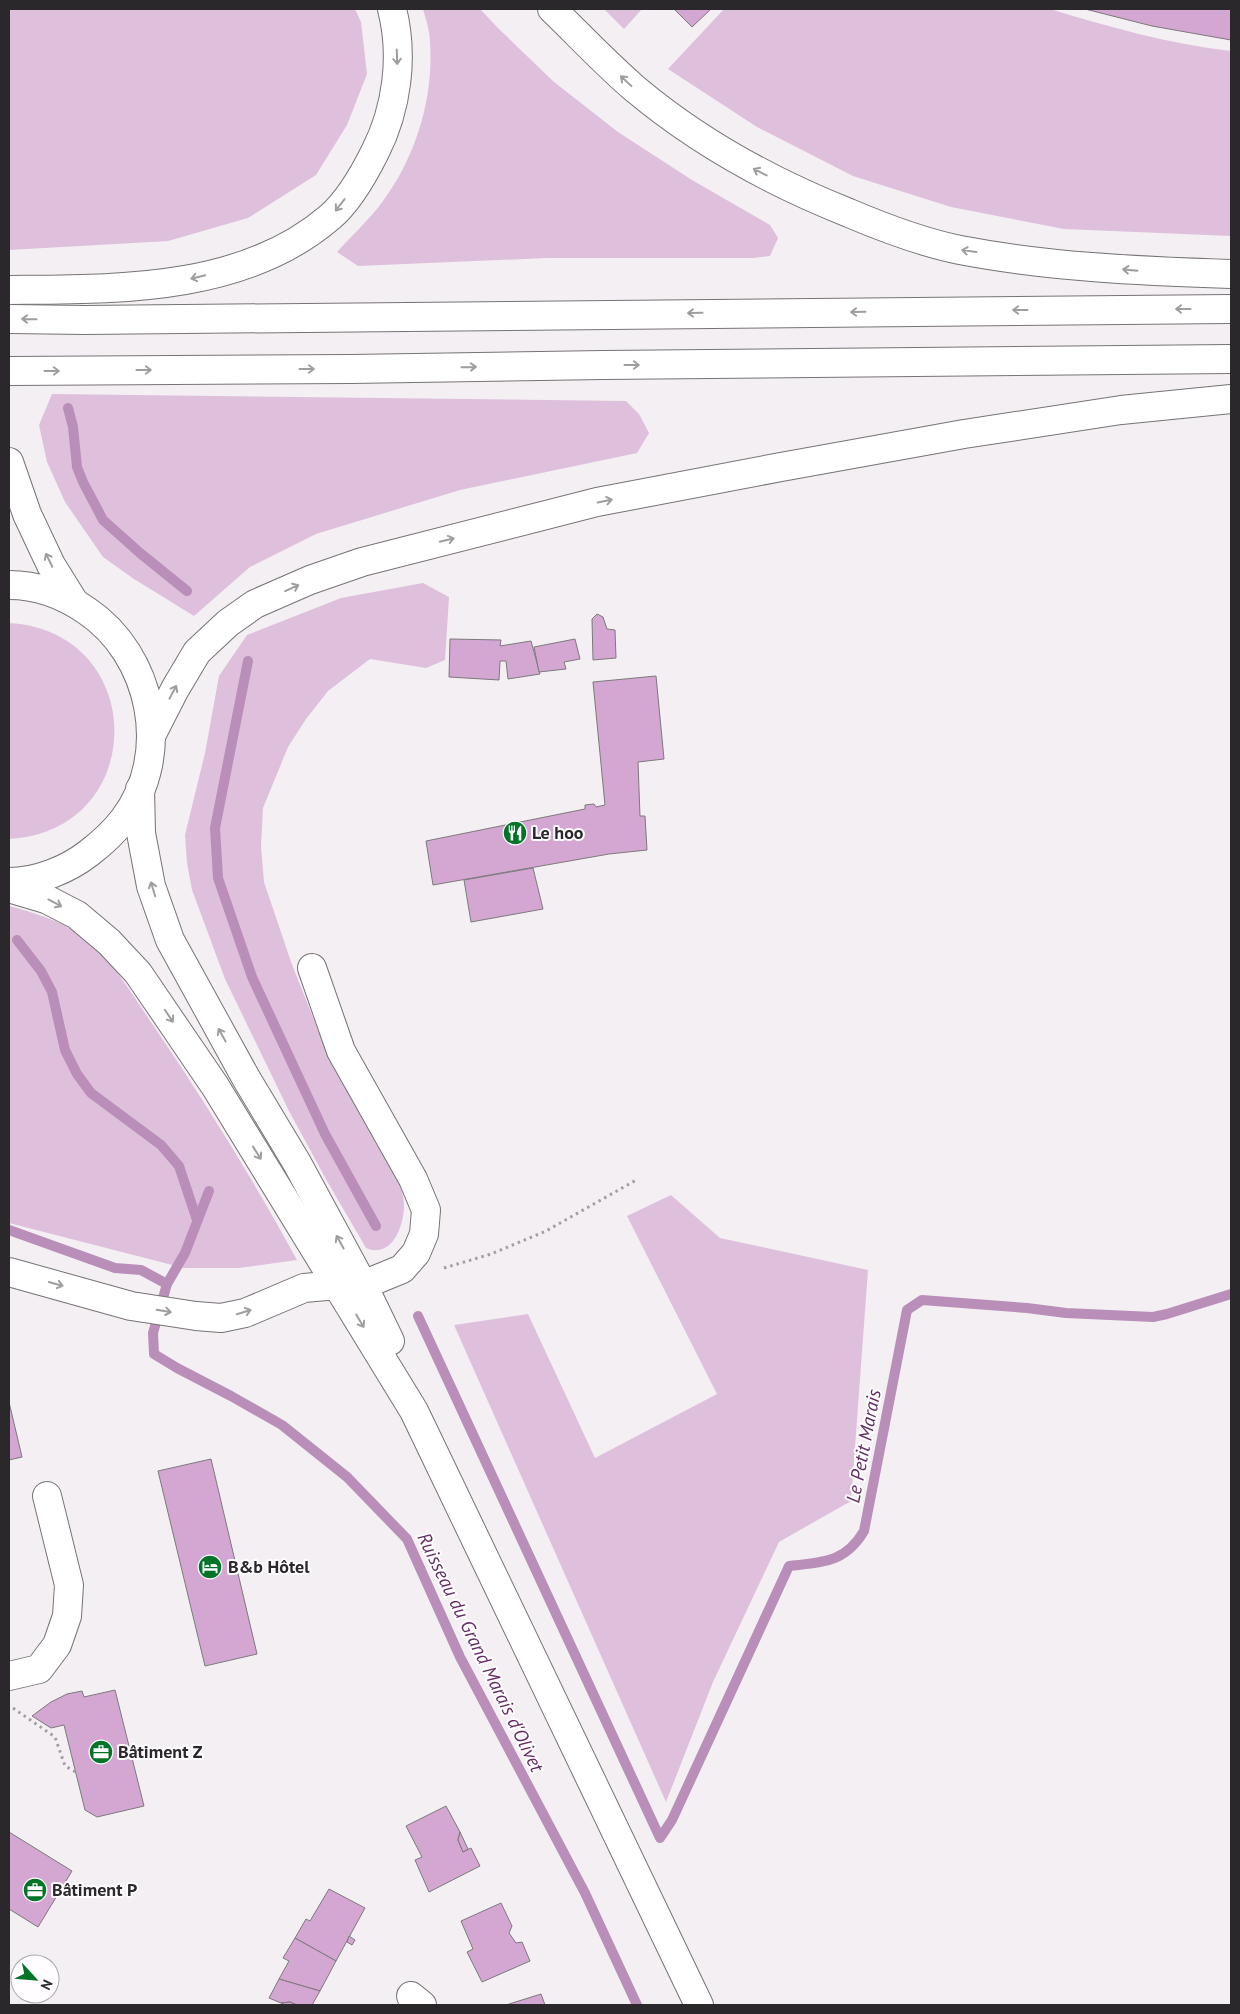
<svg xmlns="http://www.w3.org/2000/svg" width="1240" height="2014" font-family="'PT Sans',sans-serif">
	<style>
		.green { fill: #dec0dd }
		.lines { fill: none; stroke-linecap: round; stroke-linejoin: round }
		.stream { stroke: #b98eb8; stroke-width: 10 }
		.building { fill: #d4a7d2; stroke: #7c797c }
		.street-casing { stroke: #767376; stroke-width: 30 }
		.secondary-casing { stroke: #767376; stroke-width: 30 }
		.primary-casing { stroke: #767376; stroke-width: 30 }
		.highway-casing { stroke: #767376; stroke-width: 30 }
		.path { stroke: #a29fa2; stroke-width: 3; stroke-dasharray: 2.5 4; stroke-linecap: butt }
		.street { stroke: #fff; stroke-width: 28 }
		.secondary { stroke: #fff; stroke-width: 28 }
		.primary { stroke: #fff; stroke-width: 28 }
		.highway { stroke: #fff; stroke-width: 28 }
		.oneway { stroke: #9f9e9f }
		.labels { text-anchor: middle; stroke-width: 4; stroke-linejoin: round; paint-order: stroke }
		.poi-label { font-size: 18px; font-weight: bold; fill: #2a282a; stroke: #fffdff; text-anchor: start }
		.water-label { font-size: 19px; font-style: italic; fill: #622c63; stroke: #fffdff }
	</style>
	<rect width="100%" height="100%" fill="#f3eff3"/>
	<g class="green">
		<polygon points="9,9 355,9 361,22 367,74 347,125 316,175 248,218 168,241 9,250"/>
		<path d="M423 9H480L498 28 554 82 618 132 692 180 770 225 778 238 770 256 753 258H547L358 266 337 252C352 235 370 219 383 201 416 157 434 97 430 42 430 31 426 20 423 9Z"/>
		<polygon points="604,9 642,9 624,29"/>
		<path d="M724 9H1050C1109 27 1170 44 1231 51V236L1064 229 951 207 853 176 757 127 668 69Z"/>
		<polygon points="52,394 626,401 639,414 649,433 637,453 460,490 316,534 250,567 194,616 134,579 103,557 65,502 47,462 39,425"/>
		<path d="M423 583 449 597 445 660 426 668 370 659 328 691 306 719 288 747 263 808 261 846 264 882 291 962 322 1040 400 1182C401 1189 404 1198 404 1205 404 1226 392 1259 366 1248L327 1181 289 1111 225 979 192 890 187 863 185 835 205 753 219 676 247 635 341 598Z"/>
		<path d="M9 623C149 631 150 831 9 839Z"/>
		<path d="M9 906C31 912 56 919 76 932 111 956 133 996 157 1031 207 1105 254 1181 297 1260L239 1268H184L9 1223Z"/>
		<polygon points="671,1195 720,1238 868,1270 851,1501 779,1542 713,1682 666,1802 454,1325 528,1314 595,1458 717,1394 627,1216"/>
	</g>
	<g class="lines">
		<g class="stream">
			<polyline points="68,408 73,427 77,467 83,482 103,520 140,553 187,591"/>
			<polyline points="248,661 215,828 218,878 252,977 325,1134 376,1226"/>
			<polyline points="17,940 41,971 52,992 65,1050 77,1074 91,1093 161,1145 179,1166 197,1220"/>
			<polyline points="209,1191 185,1253 167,1284 153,1333 154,1354 177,1368 231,1396 282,1425 347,1477 407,1539 460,1657 585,1893 637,2005"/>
			<polyline points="9,1230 115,1268 141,1270 167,1284"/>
			<path d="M418 1316 660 1838 672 1820 789 1566C823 1562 845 1563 864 1531L907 1310 922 1300 1027 1308 1066 1313 1153 1317 1167 1314 1231 1294"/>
		</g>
	</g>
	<g class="building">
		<polygon points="674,9 711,9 692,27"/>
		<polygon points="1085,9 1231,9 1231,40 1152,26"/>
		<polygon points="597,614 603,617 607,629 615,630 616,658 593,660 592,619"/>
		<polygon points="450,639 501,640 500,646 531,641 540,674 508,679 506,661 500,661 499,680 449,677"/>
		<polygon points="575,639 580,659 564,662 566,669 539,672 534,647"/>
		<polygon points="656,676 664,759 638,762 640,816 645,816 647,850 609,854 433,885 426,841 585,809 585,805 594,804 596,807 605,805 593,682"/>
		<polygon points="533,868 543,909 471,922 464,880"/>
		<polygon points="9,1402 22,1457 9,1460"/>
		<polygon points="211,1459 257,1654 205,1666 158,1471"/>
		<polygon points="115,1690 144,1806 97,1817 85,1810 64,1725 51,1728 32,1716 51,1702 67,1694 82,1691 84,1697"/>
		<polygon points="446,1806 460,1832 458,1840 463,1852 471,1848 480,1866 429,1892 415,1860 422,1857 406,1826"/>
		<polygon points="9,1832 72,1871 38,1927 9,1909"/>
		<polygon points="460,1832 468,1849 463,1852 458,1840"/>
		<polygon points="329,1889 365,1908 336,1961 295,1938 306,1919 310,1921"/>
		<polygon points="501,1903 512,1926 509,1933 516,1943 522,1942 530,1961 482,1982 467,1952 473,1949 461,1921"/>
		<polygon points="349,1936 355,1940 352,1945 347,1942"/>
		<polygon points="295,1938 336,1961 320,1991 279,1979 289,1961 283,1958"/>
		<polygon points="279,1979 320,1991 312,2005 297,2005 290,2002 281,2003 269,1998"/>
		<polygon points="541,1994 545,2005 506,2005"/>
		<polygon points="290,2002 297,2005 285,2005 281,2003"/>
	</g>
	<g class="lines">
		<g class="street-casing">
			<g id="street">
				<polyline points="312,968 341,1051 413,1179 426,1210 424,1234 416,1253 402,1269 363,1285"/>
				<polyline points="9,1676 39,1669 57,1645 67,1616 69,1585 47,1496"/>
				<polyline points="411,1996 422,2005"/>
			</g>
		</g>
		<g class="secondary-casing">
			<polyline id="secondary" points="9,1272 131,1306 196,1316 221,1318 245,1313 304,1288 338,1285"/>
		</g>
		<g class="primary-casing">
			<g id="primary">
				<polyline points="9,462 27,514 51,565 74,602"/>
				<path d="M9 585C37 585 64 595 87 611 152 655 173 754 124 819 114 832 102 843 89 853 67 870 37 882 9 882"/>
				<polyline points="140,789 141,833 151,886 170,940 246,1078 297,1163 363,1285 390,1341"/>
				<polyline points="9,888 46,899 77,915 109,942 138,973 215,1086 414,1411 699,2005"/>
			</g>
		</g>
		<g class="highway-casing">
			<g id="highway">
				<path d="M552 9C579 35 605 63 634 88 698 142 771 182 849 213 882 227 925 243 960 250 1049 267 1141 271 1231 274"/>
				<path d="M9 290C117 289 243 292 330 217 349 201 364 174 375 152 397 109 404 56 392 9"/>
				<polyline points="9,319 85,320 1231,309"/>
				<polyline points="9,371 350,369 603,365 1231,359"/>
				<polyline points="151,736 175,689 197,652 228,623 255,604 310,580 362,562 597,502 781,467 964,434 1121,410 1231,399"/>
			</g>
		</g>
		<g class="path">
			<polyline points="444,1268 491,1254 546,1231 638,1179"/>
			<polyline points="13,1708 55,1737 65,1766 76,1772"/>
		</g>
		<use href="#street" class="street"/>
		<use href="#secondary" class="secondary"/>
		<use href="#primary" class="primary"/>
		<use href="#highway" class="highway"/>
	</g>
	<defs><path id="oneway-shaft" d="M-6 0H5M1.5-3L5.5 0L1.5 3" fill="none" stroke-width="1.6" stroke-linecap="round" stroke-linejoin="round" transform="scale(1.25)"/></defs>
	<g class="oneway">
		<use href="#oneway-shaft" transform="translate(397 57) rotate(88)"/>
		<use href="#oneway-shaft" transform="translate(626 81) rotate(-137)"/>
		<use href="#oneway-shaft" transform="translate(760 172) rotate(-153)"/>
		<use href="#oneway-shaft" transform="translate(340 205) rotate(128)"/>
		<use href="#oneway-shaft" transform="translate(969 251) rotate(-172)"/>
		<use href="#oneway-shaft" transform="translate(1130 270) rotate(-175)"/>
		<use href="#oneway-shaft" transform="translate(198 277) rotate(166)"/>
		<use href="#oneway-shaft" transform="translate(1183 309) rotate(180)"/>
		<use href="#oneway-shaft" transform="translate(1020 310) rotate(180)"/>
		<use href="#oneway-shaft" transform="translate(858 312) rotate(179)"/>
		<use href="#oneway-shaft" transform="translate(695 313) rotate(179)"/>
		<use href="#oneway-shaft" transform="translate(29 319) rotate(-179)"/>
		<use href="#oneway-shaft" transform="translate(632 365)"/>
		<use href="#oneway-shaft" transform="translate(469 367) rotate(-1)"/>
		<use href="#oneway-shaft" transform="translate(307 369)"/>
		<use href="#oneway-shaft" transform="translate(144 370)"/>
		<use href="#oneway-shaft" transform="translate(52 371)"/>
		<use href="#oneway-shaft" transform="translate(605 501) rotate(-11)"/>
		<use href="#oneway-shaft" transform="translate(447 540) rotate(-14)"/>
		<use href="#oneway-shaft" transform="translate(49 560) rotate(-116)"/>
		<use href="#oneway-shaft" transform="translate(292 588) rotate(-24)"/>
		<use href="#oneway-shaft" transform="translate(173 692) rotate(-62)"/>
		<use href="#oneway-shaft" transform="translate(153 889) rotate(-107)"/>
		<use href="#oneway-shaft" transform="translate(55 903) rotate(28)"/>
		<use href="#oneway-shaft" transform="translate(169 1016) rotate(56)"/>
		<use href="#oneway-shaft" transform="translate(222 1035) rotate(-119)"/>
		<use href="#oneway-shaft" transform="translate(257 1153) rotate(58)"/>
		<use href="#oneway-shaft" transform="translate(340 1242) rotate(-119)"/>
		<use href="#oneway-shaft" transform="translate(56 1284) rotate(16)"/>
		<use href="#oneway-shaft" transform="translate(164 1311) rotate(9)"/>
		<use href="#oneway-shaft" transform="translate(244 1312) rotate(-17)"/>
		<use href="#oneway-shaft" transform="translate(360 1321) rotate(59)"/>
	</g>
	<defs>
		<g id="restaurant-disc" transform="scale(1.25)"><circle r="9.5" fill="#027428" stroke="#fffdff"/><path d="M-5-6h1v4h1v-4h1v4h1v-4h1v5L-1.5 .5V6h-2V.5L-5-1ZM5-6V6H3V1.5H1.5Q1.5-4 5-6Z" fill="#fff"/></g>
		<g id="hotel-disc" transform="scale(1.25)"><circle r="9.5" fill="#027428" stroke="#fffdff"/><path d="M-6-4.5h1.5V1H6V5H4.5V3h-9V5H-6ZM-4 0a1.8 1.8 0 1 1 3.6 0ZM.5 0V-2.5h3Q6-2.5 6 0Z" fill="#fff"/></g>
		<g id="office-disc" transform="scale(1.25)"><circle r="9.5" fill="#027428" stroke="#fffdff"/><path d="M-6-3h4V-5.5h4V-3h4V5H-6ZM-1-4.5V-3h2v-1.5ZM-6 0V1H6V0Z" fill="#fff"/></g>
	</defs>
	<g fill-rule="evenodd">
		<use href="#restaurant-disc" x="515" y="833"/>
		<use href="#hotel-disc" x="210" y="1567"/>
		<use href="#office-disc" x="101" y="1752"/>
		<use href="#office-disc" x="35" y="1890"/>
	</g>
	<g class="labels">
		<g class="poi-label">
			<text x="532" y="839">Le hoo</text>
			<text x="228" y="1573">B&amp;b Hôtel</text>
			<text x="118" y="1758">Bâtiment Z</text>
			<text x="52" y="1896">Bâtiment P</text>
		</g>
		<g class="water-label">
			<text transform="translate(863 1446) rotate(-79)" y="7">Le Petit Marais</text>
			<text transform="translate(481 1652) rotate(64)" y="7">Ruisseau du Grand Marais d'Olivet</text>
		</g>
	</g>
	<rect width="1240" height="2014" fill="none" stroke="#2a282a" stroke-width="20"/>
	<g transform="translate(35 1979) rotate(116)"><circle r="24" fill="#fffdff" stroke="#aaa8aa"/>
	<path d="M0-4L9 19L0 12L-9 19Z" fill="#027428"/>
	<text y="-8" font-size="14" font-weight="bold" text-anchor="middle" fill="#2a282a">N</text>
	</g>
</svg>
